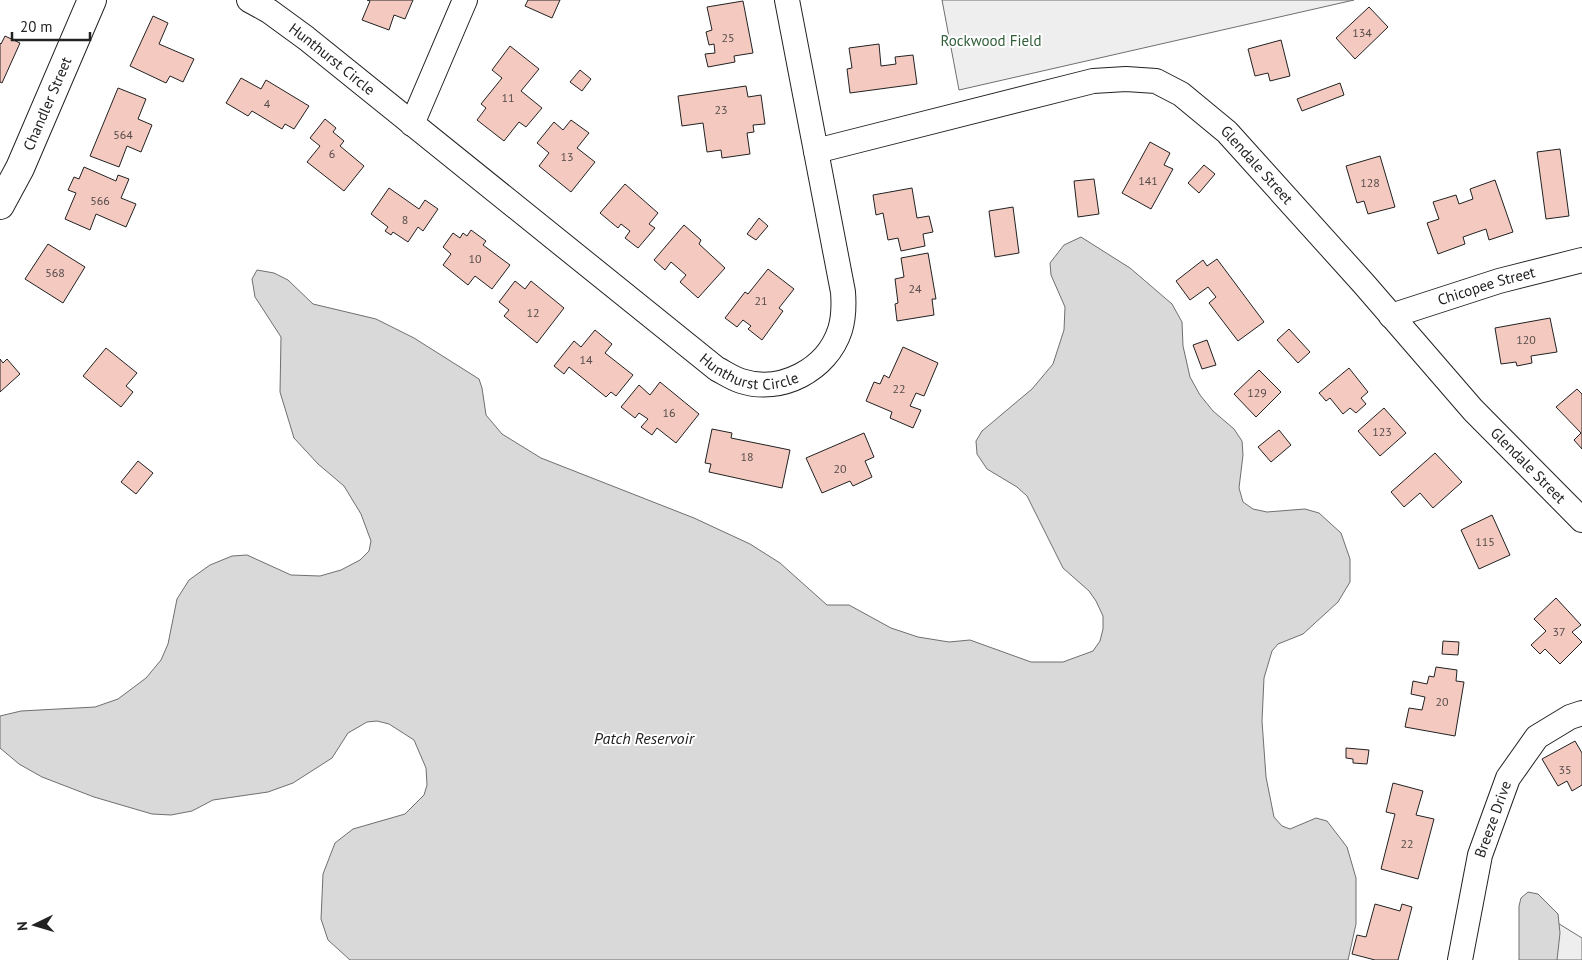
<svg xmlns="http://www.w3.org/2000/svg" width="1582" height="960" font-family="'PT Sans',sans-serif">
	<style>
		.green { fill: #eee; stroke: #6f6f6f }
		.water { fill: #d9d9d9; stroke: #6f6f6f }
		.building { fill: #f3c9c0; stroke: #222 }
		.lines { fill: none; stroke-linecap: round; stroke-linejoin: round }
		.minor-casing { stroke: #222; stroke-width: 26 }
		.primary-casing { stroke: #222; stroke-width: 30 }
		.minor { stroke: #fff; stroke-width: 24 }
		.primary { stroke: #fff; stroke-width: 28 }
		.labels { text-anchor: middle; stroke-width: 4; stroke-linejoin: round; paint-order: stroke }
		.number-label { font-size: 12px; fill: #564c4a }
		.park-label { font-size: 15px; fill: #2f5e38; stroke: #fff }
		.street-label { font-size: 15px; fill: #222; stroke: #fff }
		.water-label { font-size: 16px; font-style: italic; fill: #222; stroke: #fff }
	</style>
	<rect width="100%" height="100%" fill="#fff"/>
	<g class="green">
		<polygon points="942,0 1354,0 959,90"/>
		<polygon points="1556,922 1582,938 1582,960 1556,960"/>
	</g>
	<g class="water">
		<polygon points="1081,237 1130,268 1172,304 1182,322 1183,346 1190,377 1200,395 1213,411 1234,429 1242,441 1243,455 1239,488 1243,502 1253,509 1267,512 1305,509 1319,513 1341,533 1350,559 1350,582 1338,602 1303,634 1278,644 1272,651 1264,678 1262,721 1266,777 1274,817 1282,826 1290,829 1316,818 1327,821 1347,847 1356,878 1356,924 1348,960 350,960 328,940 321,919 323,874 335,843 353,829 405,814 424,795 427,785 426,768 414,740 389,724 377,721 367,722 348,733 332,758 293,783 268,792 213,800 192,811 171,815 152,814 94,797 42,777 19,764 0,748 0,716 21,711 95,707 118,699 146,678 161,660 168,644 177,599 189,580 210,565 232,556 247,555 291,575 320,576 341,570 360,560 369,551 371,541 361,514 344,486 318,464 294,438 280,392 281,337 255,297 252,279 257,270 274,273 288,280 313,304 376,319 414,338 479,379 482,388 486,415 502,434 541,458 694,518 750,544 780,563 827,605 849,605 891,628 918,637 949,642 970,640 1031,662 1063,662 1093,651 1100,641 1103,629 1103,616 1096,601 1089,591 1063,568 1027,496 1017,487 987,469 977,454 976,441 982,431 1032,389 1053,364 1064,330 1065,307 1051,275 1050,263 1064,245"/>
		<polygon points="1528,892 1538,894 1558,914 1560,933 1557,960 1519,960 1519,906 1521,898"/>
	</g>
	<g class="building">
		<polygon points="367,0 413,0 405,19 394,15 389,30 362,20 370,1"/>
		<polygon points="528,0 560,0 552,18 525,6"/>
		<polygon points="743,1 753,53 734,56 735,62 708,67 705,54 715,53 714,44 709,45 706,32 712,30 707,7"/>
		<polygon points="1369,7 1388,27 1355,59 1336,38"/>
		<polygon points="153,16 168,23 159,44 194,59 183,82 170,76 166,83 130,66"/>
		<polygon points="5,36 20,43 2,83 0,82 0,43 1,44"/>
		<polygon points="1281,40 1290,76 1270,81 1268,73 1255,76 1248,49"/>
		<polygon points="879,44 881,66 896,64 895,57 913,55 917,84 850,93 847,69 852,68 849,48"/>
		<polygon points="510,46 539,69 521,91 542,108 526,127 519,122 504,141 477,120 486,108 481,104 502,78 492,70"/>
		<polygon points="580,70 591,79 582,91 570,82"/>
		<polygon points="241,78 261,89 266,80 309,106 294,129 285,124 282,129 252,111 248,116 226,103"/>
		<polygon points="1340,83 1344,95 1302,111 1297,99"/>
		<polygon points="746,86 748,97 761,95 765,124 753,125 754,132 747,133 750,154 722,158 721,150 707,152 703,123 682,126 678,96"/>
		<polygon points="118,88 146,99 138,119 152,125 141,152 127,146 119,167 90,156"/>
		<polygon points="325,119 336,128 333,132 344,141 340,146 364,166 344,191 307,162 320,146 310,138"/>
		<polygon points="571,120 589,133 577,148 595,162 571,192 539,166 549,153 537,143 554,122 563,130"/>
		<polygon points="1150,142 1170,153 1164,165 1173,169 1151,209 1122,193"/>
		<polygon points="1560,149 1569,216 1546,219 1537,152"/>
		<polygon points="1380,156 1395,207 1368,214 1364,201 1357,203 1346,166"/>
		<polygon points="1204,165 1215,174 1199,193 1188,183"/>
		<polygon points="84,167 116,181 118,175 129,179 121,198 136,204 126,227 96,214 90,230 65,219 76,193 68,190 74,177 79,179"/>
		<polygon points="1094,179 1099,214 1078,217 1074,181"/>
		<polygon points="1495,180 1513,232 1489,240 1486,229 1463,237 1465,244 1438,254 1427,223 1439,219 1433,202 1456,195 1459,204 1473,199 1470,189"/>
		<polygon points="625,184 658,213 649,224 655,228 638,248 625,238 630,231 621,224 618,228 600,213"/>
		<polygon points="389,188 419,209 425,200 438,209 423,231 418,227 408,242 393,232 391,235 385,231 388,227 371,214"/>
		<polygon points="912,188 917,218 929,216 933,232 923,234 925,246 901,251 898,238 888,240 883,213 876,215 873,195"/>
		<polygon points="1013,207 1019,253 995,257 989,211"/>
		<polygon points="759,218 768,226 756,240 747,234"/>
		<polygon points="684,225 701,240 699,244 725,268 698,298 680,282 686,275 671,262 665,270 654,260"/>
		<polygon points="471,230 486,241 483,245 510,265 492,289 475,276 468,285 443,265 451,254 443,247 453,233 460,238 463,233 467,236"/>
		<polygon points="48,244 85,267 63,303 25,279"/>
		<polygon points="928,253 936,299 932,299 934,315 897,321 895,304 898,303 895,279 904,277 901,258"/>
		<polygon points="1217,259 1264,322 1238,341 1209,303 1216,297 1208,287 1190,300 1176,281 1203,260 1207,266"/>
		<polygon points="768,269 794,289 779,308 783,311 762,340 748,329 751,326 743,320 737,327 725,318 745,292 748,294"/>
		<polygon points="515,281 525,289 531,281 564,308 537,343 504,316 509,310 499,302"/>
		<polygon points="1550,318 1557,352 1531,356 1532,363 1517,366 1516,362 1501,364 1495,328"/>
		<polygon points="1289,329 1310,352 1298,363 1277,340"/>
		<polygon points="595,330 612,344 605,353 633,375 616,396 611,392 606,397 569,367 564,374 554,366 574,341 581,347"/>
		<polygon points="1207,340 1216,365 1202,369 1193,345"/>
		<polygon points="903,347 938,363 924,396 916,393 910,406 921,410 913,428 890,418 892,412 866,401 874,382 880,384 884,375 889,378"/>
		<polygon points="106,348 137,373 126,386 133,392 121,407 83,376"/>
		<polygon points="0,359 3,363 7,359 20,374 0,392"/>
		<polygon points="1349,368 1368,392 1361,398 1366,404 1356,413 1350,408 1343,414 1330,398 1326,401 1319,393"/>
		<polygon points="1259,370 1281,392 1256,417 1234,394"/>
		<polygon points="660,382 699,414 676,443 657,428 652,435 641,427 648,419 639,413 635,418 621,407 639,385 650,395"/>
		<polygon points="1577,389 1582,394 1582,449 1574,440 1581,433 1556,407"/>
		<polygon points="1384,408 1406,433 1380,456 1358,431"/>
		<polygon points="712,429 732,433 731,438 790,450 782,488 709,472 711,464 705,463"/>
		<polygon points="1279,430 1291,445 1271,462 1258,447"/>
		<polygon points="864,433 874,457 865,461 872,477 853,486 850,481 822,493 806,458"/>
		<polygon points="1435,453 1462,482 1433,508 1420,493 1404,507 1391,492"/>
		<polygon points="138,461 153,473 136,494 121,482"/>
		<polygon points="1492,515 1510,555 1479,569 1461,530"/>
		<polygon points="1556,598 1581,625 1572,632 1582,642 1560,664 1545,649 1540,654 1531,645 1546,631 1534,619"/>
		<polygon points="1443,641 1459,642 1458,655 1442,654"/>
		<polygon points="1436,667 1457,670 1456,681 1464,682 1455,736 1405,727 1409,708 1422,710 1425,697 1411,694 1413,681 1427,684 1429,676 1434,677"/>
		<polygon points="1575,741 1582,753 1582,785 1572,791 1567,781 1558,786 1542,759"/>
		<polygon points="1346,748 1369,750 1367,764 1353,763 1353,759 1346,758"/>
		<polygon points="1393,783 1423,791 1416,815 1434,819 1418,879 1381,869 1395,814 1386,812"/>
		<polygon points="1375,904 1400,911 1402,904 1412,907 1398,960 1375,960 1352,954 1357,935 1366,937"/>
	</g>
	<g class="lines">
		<g class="minor-casing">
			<g id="minor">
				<path id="s1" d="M249 0 269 11 306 38 717 369C725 373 732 378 741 381 781 394 827 370 840 330 844 317 844 305 843 292L787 0"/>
				<polyline points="412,124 465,0"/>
				<path id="s2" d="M816 151 1093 81 1126 79 1156 81 1181 94 1227 132 1364 284 1473 410 1582 520"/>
				<path id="s3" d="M1391 316 1499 281 1582 260"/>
				<path id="s4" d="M1460 960 1480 855 1508 778 1537 737 1570 717 1582 713"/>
			</g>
		</g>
		<g class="primary-casing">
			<g id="primary">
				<path id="s5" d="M0 205 20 168 92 0"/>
			</g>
		</g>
		<use href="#minor" class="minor"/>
		<use href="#primary" class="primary"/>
	</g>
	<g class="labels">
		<g class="number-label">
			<text x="1362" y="37">134</text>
			<text x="728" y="42">25</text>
			<text x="508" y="102">11</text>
			<text x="267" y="108">4</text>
			<text x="721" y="114">23</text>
			<text x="123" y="139">564</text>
			<text x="332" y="158">6</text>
			<text x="567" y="161">13</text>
			<text x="1148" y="185">141</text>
			<text x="1370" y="187">128</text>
			<text x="100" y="205">566</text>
			<text x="405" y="224">8</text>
			<text x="475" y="263">10</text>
			<text x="55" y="277">568</text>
			<text x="915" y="293">24</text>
			<text x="761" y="305">21</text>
			<text x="533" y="317">12</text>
			<text x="1526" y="344">120</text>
			<text x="586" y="364">14</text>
			<text x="899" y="393">22</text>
			<text x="1257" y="397">129</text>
			<text x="669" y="417">16</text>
			<text x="1382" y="436">123</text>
			<text x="747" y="461">18</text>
			<text x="840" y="473">20</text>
			<text x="1485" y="546">115</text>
			<text x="1559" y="636">37</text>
			<text x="1442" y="706">20</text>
			<text x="1565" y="774">35</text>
			<text x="1407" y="848">22</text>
		</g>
		<g class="park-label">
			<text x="991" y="46">Rockwood Field</text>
		</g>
		<g class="street-label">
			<text dy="5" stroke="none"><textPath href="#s1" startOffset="102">Hunthurst Circle</textPath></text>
			<text dy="5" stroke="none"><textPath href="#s5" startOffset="112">Chandler Street</textPath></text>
			<text dy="5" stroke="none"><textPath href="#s2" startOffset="481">Glendale Street</textPath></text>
			<text dy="5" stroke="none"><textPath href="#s3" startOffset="100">Chicopee Street</textPath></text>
			<text dy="5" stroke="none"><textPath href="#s1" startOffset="629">Hunthurst Circle</textPath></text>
			<text dy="5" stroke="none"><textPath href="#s2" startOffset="886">Glendale Street</textPath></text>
			<text dy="5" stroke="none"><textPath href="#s4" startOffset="145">Breeze Drive</textPath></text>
		</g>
		<g class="water-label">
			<text x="644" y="744">Patch Reservoir</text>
		</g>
	</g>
	<g transform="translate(35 925) rotate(265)" stroke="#ffffff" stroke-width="4" paint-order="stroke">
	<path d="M0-4L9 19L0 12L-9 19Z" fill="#222222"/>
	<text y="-8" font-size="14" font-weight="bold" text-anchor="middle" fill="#222222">N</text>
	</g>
	<path d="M12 32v8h78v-8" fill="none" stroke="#222222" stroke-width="2.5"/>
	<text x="20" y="32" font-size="15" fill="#222222" stroke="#ffffff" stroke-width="4" paint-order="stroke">20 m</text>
</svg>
